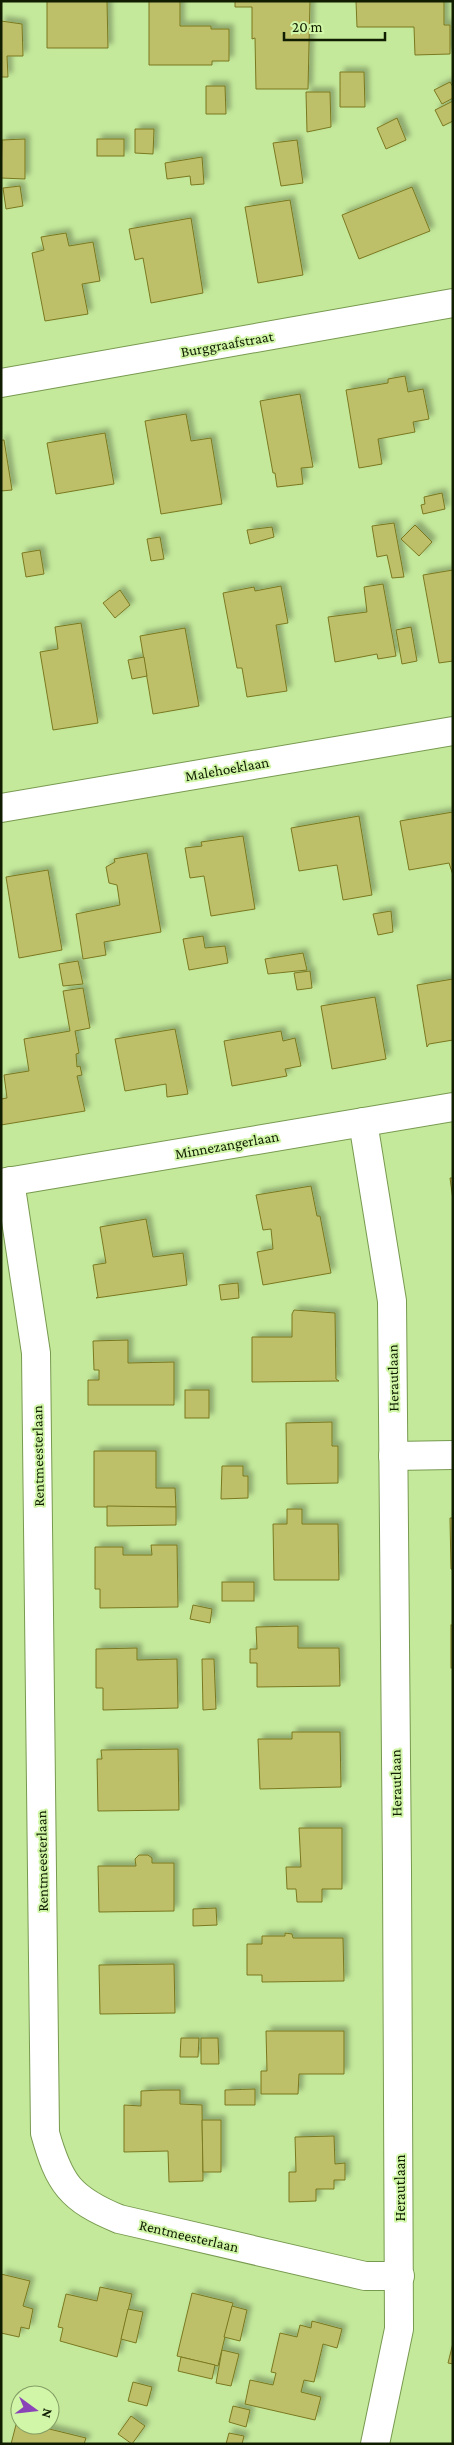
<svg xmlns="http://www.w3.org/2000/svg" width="454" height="2445" font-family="'Crimson Pro',serif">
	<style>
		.building { fill: #bebf69; stroke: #7a791f; filter: url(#shadow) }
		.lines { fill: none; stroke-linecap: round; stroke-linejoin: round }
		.street-casing { stroke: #789a4f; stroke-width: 30 }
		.street { stroke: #fff; stroke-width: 28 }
		.labels { text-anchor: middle; stroke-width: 4; stroke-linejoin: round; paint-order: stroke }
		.street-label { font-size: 15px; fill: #101d00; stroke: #d1f6a8 }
	</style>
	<defs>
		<filter id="shadow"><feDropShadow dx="4.5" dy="-4.5" stdDeviation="2.5" flood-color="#0004"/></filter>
	</defs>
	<rect width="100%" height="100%" fill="#c4e99b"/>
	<g class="building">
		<polygon points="47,1 107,1 108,48 47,48"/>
		<polygon points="149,1 180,1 180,26 211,26 211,29 229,29 229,61 212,61 212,65 149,65"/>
		<polygon points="235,1 310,1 308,89 256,89 255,38 252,39 252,7 235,7"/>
		<polygon points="356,1 444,1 444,25 450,25 450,54 415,55 414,27 357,27"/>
		<polygon points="1,21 22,24 23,56 7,56 8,77 1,77"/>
		<polygon points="340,72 364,72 365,107 340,107"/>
		<polygon points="450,82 453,87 453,98 442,104 434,90"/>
		<polygon points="206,86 225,86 226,114 206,114"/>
		<polygon points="306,92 330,92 331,127 307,132"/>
		<polygon points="453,101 453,121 443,126 435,110"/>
		<polygon points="397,118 406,140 386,149 377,128"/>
		<polygon points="135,129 154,129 153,154 135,153"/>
		<polygon points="25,139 25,179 1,178 2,140"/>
		<rect x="97" y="139" width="27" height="17"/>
		<polygon points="297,140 303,183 281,186 273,143"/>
		<polygon points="202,157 204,184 191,185 190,176 167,179 165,163"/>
		<polygon points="20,186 23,206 6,209 3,188"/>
		<polygon points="412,187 430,231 359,259 342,215"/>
		<polygon points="290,200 303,275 258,283 245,207"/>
		<polygon points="191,218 203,293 151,303 143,258 135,260 129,229"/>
		<polygon points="66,233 69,246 93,242 100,281 82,284 88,314 45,321 32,253 44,250 41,237"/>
		<polygon points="405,376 408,392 423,389 429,419 413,422 415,432 378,439 382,464 359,468 346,390 388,383 388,379"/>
		<polygon points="300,394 313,467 301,468 303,484 277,487 275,473 273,473 260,401"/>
		<polygon points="186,414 191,441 211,438 222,504 161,514 145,421"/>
		<polygon points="105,433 114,484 56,494 47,443"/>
		<polygon points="1,440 4,440 12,490 1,491"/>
		<polygon points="442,493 445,509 423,514 421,505 425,504 424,497"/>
		<polygon points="394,523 404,577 392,578 387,555 377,557 372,526"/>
		<polygon points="415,525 432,542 419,556 401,539"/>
		<polygon points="272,527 274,537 250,544 247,530"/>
		<polygon points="160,537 164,559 151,561 147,539"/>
		<polygon points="40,550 44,574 26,577 22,553"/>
		<polygon points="453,570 453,661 439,663 423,575"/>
		<polygon points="383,584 396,656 378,659 377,654 335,662 328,617 367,612 364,587"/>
		<polygon points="281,586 288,623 276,625 287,691 247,697 242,668 237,668 223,593 254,587 255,591"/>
		<polygon points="120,590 130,605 115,618 103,603"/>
		<polygon points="81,623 98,723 53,730 40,652 58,649 55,627"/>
		<polygon points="411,627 417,661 402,664 396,630"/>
		<polygon points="185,628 199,706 153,714 140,636"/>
		<polygon points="144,657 147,676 132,679 128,660"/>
		<polygon points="453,812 453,875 449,863 409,870 400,821"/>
		<polygon points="359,816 372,895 343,900 337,865 299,871 291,828"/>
		<polygon points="243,836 255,909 211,916 204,876 190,878 185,848 202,846 201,842"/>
		<polygon points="147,853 161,932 104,942 106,955 83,959 76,914 120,905 117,885 109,883 106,867 115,862 114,859"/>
		<polygon points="48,870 62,950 19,958 6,877"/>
		<polygon points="391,911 393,932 378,935 373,914"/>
		<polygon points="203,936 205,948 225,946 228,963 189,970 183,939"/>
		<polygon points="303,953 307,970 268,974 265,959"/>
		<polygon points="78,961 83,984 63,986 59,964"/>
		<polygon points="310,971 312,988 297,990 294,973"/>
		<polygon points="453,979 453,1040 429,1044 427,1047 417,985"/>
		<polygon points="83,988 90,1028 75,1031 79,1053 76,1054 77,1067 80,1066 82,1075 77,1076 85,1111 1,1125 1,1099 7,1098 4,1075 29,1071 24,1039 70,1031 63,991"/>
		<polygon points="375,997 386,1059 332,1069 321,1006"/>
		<polygon points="175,1029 188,1094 167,1097 166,1084 125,1091 115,1039"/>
		<polygon points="281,1031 283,1041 295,1038 301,1066 285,1069 287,1076 232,1086 224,1041"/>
		<polygon points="450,1178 453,1178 453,1200"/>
		<polygon points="311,1186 317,1216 320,1216 331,1273 263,1285 257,1252 273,1249 271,1229 263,1230 256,1195"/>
		<polygon points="146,1219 153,1257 183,1253 187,1285 96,1298 98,1297 93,1265 106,1263 100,1227"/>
		<polygon points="238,1283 239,1298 221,1300 219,1285"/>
		<polygon points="294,1310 335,1313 336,1379 339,1381 252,1382 252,1337 292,1337 292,1314"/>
		<polygon points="128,1340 128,1363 174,1362 174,1405 88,1405 88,1380 99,1380 99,1370 94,1370 93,1341"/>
		<rect x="185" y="1390" width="24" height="28"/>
		<polygon points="332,1422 332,1446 338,1446 338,1483 287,1484 286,1423"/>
		<polygon points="94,1451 156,1451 156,1488 175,1488 176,1507 94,1507"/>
		<polygon points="222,1466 243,1466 243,1476 248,1476 248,1498 221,1499"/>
		<polygon points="107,1506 176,1507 176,1525 107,1526"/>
		<polygon points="287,1509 302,1509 302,1524 338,1524 339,1580 274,1580 273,1524 287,1524"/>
		<polygon points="450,1518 453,1518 453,1569 451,1569"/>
		<polygon points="151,1545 177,1545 178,1607 100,1608 100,1589 95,1589 95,1547 123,1547 123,1555 152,1555"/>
		<rect x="222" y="1582" width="32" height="19"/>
		<polygon points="193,1605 212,1609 210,1623 190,1619"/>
		<rect x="451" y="1625" width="2" height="43"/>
		<polygon points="298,1626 298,1648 339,1648 340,1686 257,1687 257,1663 250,1663 250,1649 257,1649 256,1627"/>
		<polygon points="137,1648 137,1660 177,1659 178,1708 103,1710 103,1688 96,1688 96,1649"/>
		<polygon points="202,1659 214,1659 216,1709 203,1710"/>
		<polygon points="292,1732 340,1732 341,1787 260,1789 258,1739 292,1739"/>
		<polygon points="178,1749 179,1810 98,1811 97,1759 102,1759 101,1750"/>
		<polygon points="299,1828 342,1828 342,1889 322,1889 322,1902 297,1902 296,1889 287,1889 286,1867 301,1867"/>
		<polygon points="139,1855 148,1855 152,1858 152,1863 174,1863 174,1911 99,1912 98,1866 136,1866 135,1859"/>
		<polygon points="216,1908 217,1925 193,1926 193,1909"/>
		<polygon points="285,1933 292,1934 293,1938 343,1938 344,1981 262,1982 262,1975 247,1975 247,1944 262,1944 262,1936 285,1936"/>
		<polygon points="174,1964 175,2013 100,2014 99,1965"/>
		<polygon points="266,2031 344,2031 344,2074 299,2074 298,2094 261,2094 261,2071 267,2071"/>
		<polygon points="181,2038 199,2038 198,2057 180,2057"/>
		<polygon points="201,2038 218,2038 219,2064 201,2064"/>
		<polygon points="255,2089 255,2105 225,2105 225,2090"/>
		<polygon points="162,2090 180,2090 180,2104 202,2105 203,2181 169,2182 168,2151 124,2152 124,2105 141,2106 141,2091"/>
		<polygon points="202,2120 221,2120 221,2172 203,2172"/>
		<polygon points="334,2136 335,2164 345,2163 345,2180 334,2180 334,2189 316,2189 316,2201 289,2202 289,2172 296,2172 295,2137"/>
		<polygon points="1,2274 30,2281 23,2306 33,2309 29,2329 21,2327 19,2337 1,2333"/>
		<polygon points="100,2287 132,2294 117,2357 60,2341 63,2328 58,2327 66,2294 97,2301"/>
		<polygon points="192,2293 233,2303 218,2366 177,2356"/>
		<polygon points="232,2306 247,2310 240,2341 224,2337"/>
		<polygon points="128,2309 143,2312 136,2343 121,2339"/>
		<polygon points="312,2321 342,2329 337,2348 323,2344 314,2382 304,2380 301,2392 321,2397 315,2420 245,2404 250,2380 273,2385 276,2373 271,2372 280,2333 297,2337 300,2325 311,2328"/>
		<polygon points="453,2343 453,2364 448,2363"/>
		<polygon points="222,2350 239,2354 231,2386 216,2383"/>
		<polygon points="181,2357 215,2365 212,2379 178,2371"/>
		<polygon points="133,2382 152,2387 147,2406 128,2401"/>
		<polygon points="233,2406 250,2410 246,2427 229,2422"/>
		<polygon points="131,2416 145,2426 132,2444 118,2434"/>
		<polygon points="17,2421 20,2422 20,2425 33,2425 86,2438 84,2444 11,2444"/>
		<polygon points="229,2433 244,2436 242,2444 226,2444"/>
	</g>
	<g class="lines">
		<g class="street-casing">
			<g id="street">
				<polyline points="1,383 453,303"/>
				<polyline points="1,808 453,731"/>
				<polyline points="363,1122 392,1301 397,1871 399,2329 375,2444"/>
				<path d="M10 1181 36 1353 45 2133C59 2183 70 2199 119 2219L365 2276H400"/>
				<polyline points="1,1183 453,1107"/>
				<polyline points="393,1456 453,1455"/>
			</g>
		</g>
		<use href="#street" class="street"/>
	</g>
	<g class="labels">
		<g class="street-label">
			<text transform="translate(227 344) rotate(-10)" y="5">Burggraafstraat</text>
			<text transform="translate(227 769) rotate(-10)" y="5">Malehoeklaan</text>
			<text transform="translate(227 1145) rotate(-10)" y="5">Minnezangerlaan</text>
			<text transform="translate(393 1378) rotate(-91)" y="5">Herautlaan</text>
			<text transform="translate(38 1456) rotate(-91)" y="5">Rentmeesterlaan</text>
			<text transform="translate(396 1783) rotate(-91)" y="5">Herautlaan</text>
			<text transform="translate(42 1861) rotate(-91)" y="5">Rentmeesterlaan</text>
			<text transform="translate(400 2188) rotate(-90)" y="5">Herautlaan</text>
			<text transform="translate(189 2236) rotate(13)" y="5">Rentmeesterlaan</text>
		</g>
	</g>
	<rect width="454" height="2445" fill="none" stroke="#101d00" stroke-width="5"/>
	<g transform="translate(35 2410) rotate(105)"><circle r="24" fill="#d1f6a8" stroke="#849f65"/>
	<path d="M0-4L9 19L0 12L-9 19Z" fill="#8a44b8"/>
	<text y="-8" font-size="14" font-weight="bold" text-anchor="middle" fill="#101d00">N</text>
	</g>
	<path d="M284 32v8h101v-8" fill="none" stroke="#101d00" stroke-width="2.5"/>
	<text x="292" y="32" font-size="15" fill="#101d00" stroke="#d1f6a8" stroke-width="4" paint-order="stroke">20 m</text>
</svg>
